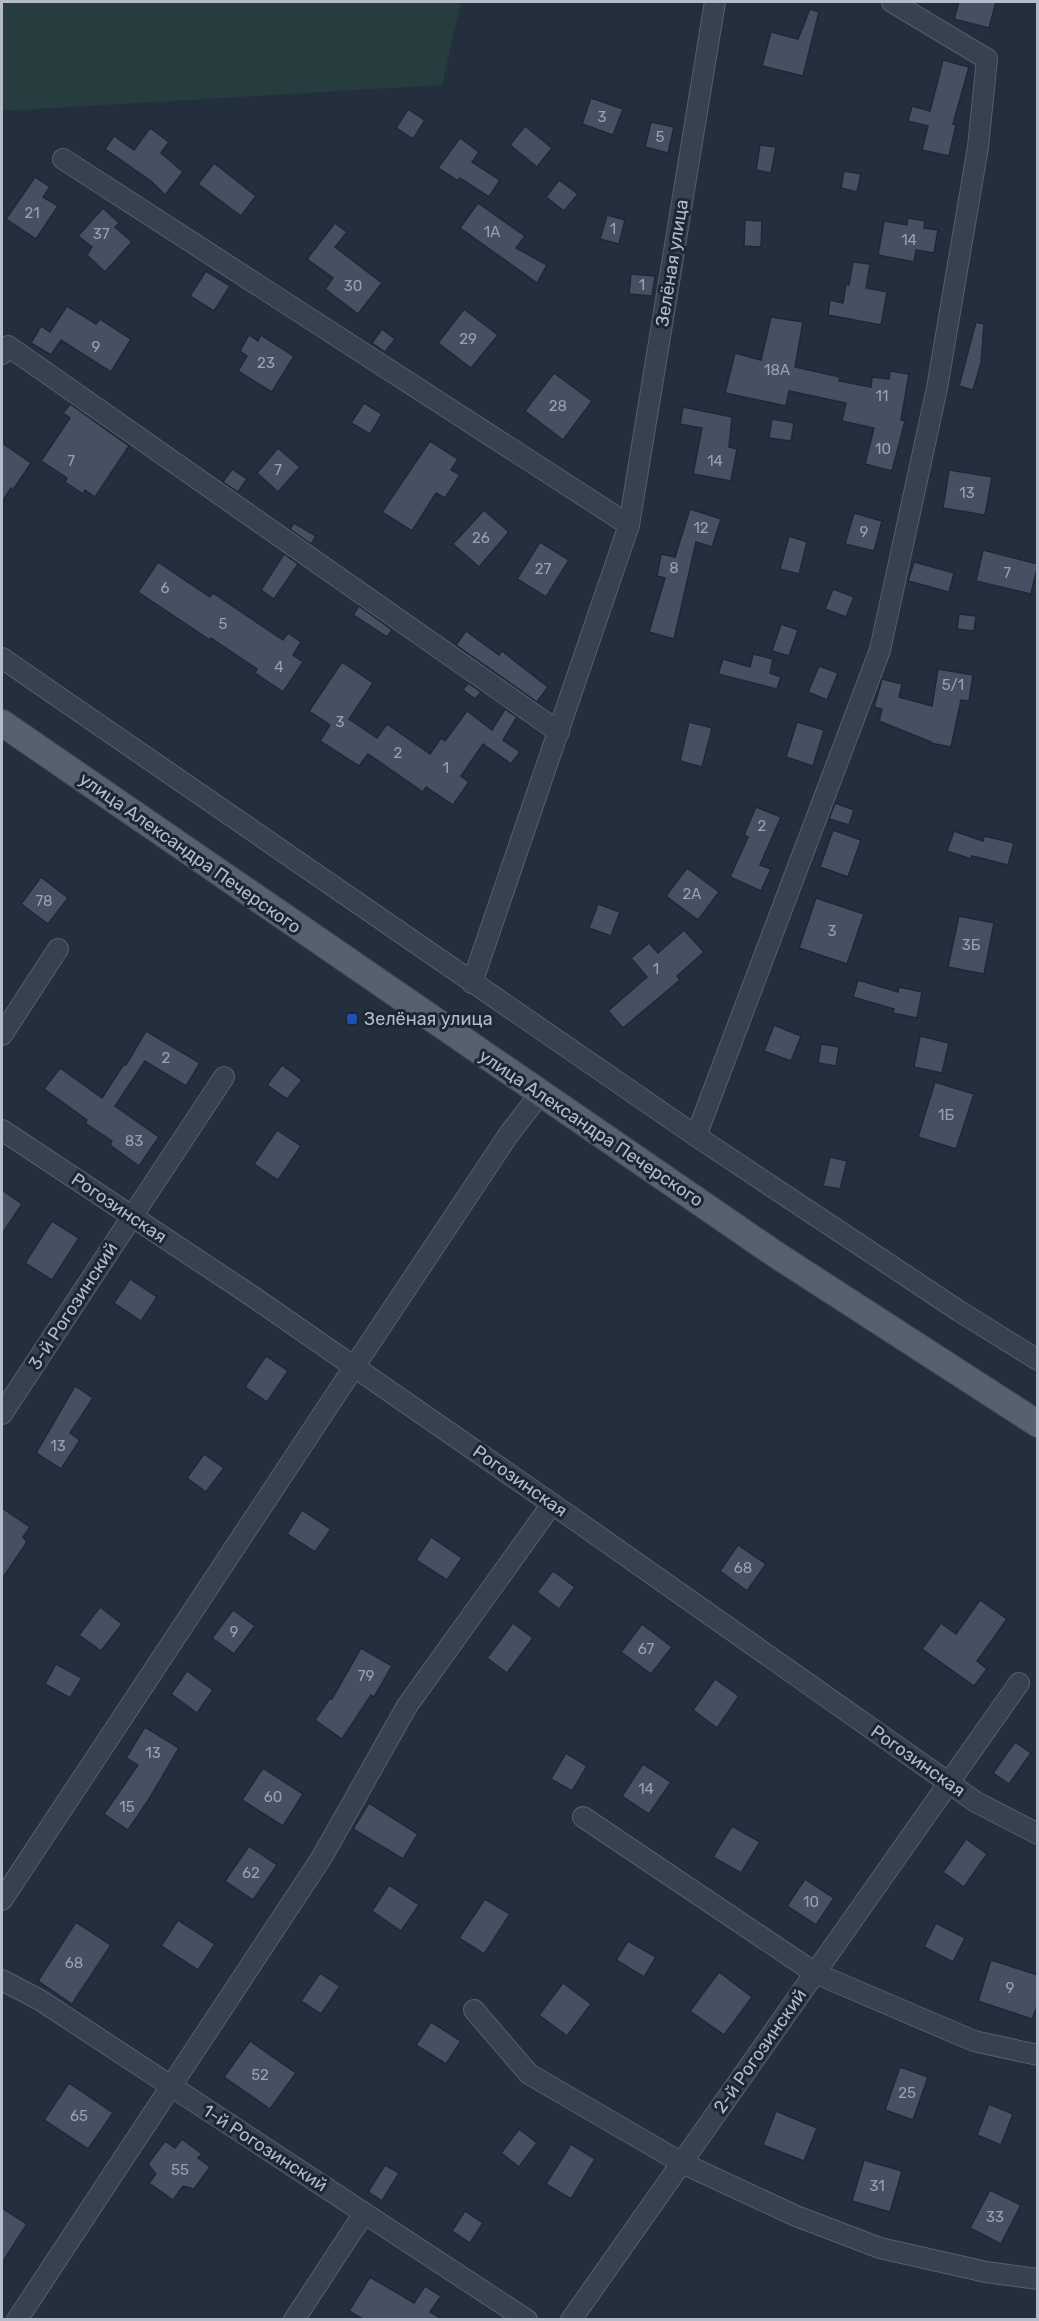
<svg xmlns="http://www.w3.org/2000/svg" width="1039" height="2321" font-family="Rubik,sans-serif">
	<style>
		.green { fill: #263c3f }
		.building { fill: #455162; stroke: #1f2835; stroke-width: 1.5 }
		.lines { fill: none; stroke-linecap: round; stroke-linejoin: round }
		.minor-casing { stroke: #565f6c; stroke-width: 22 }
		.major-casing { stroke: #414a57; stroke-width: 28 }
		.minor { stroke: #38414e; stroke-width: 20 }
		.major { stroke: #56606e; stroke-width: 26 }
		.transit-dot { fill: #1a4fb4; stroke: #1d2633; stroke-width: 2 }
		.labels { text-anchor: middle; stroke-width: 6; stroke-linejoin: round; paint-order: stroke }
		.number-label { font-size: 15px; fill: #98a1af }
		.street-label { font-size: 18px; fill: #b4bcc9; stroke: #1d2633 }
		.poi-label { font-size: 18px; fill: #b4bcc9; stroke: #1d2633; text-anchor: start }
	</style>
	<rect width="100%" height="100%" fill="#242f3e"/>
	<polygon class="green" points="2,2 461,2 442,85 2,111"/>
	<g class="building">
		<polygon points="959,2 996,2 989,28 954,19"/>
		<polygon points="810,9 819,12 803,76 762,66 771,32 798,39"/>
		<polygon points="943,60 969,67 953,124 956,125 949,156 922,150 928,126 908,121 912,106 930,111"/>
		<polygon points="591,98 623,109 613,135 582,124"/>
		<polygon points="408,109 425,120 413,139 396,128"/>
		<polygon points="651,122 674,127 668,153 645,147"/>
		<polygon points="525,126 552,148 537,167 510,145"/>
		<polygon points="150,128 169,142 161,153 183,172 165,195 151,181 105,149 114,136 134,150"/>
		<polygon points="460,138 479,152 472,162 500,180 489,197 460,178 458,181 438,168"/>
		<polygon points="760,145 776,147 771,173 756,170"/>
		<polygon points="214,163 256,196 241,216 198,184"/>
		<polygon points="844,171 861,174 857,192 841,188"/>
		<polygon points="35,177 50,187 43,197 58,206 36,239 6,219"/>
		<polygon points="559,180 578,194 564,211 546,197"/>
		<polygon points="478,203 525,236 516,248 547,265 537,283 460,228"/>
		<polygon points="103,208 119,223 115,227 132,242 105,272 87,255 92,247 78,236"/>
		<polygon points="607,215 625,220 619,244 600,239"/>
		<polygon points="908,218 925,221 924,228 938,230 934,253 916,250 914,262 878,255 884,221 907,225"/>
		<polygon points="745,220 762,221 761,247 744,246"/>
		<polygon points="335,223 347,232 335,247 382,283 358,314 325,289 333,278 307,259"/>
		<polygon points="853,262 870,264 866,288 887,292 881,325 828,315 830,300 843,303 846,284 849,285"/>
		<polygon points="206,271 230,286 214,311 190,296"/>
		<polygon points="631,274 655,276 652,296 629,294"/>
		<polygon points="67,306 96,324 100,319 131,339 111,372 61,340 51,355 31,343 41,326 50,332"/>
		<polygon points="464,309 498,335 471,368 438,343"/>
		<polygon points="771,317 803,322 795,367 840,377 839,381 871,387 872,377 889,379 890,371 909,374 901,420 905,421 892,471 865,464 874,428 842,421 846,403 789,391 786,406 725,393 735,353 761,360"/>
		<polygon points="976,322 984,324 981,363 973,390 959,386"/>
		<polygon points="382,329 395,339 385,352 372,343"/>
		<polygon points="249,335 258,341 261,335 294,356 272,392 238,371 247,356 240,351"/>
		<polygon points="554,373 592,401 563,440 525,411"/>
		<polygon points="364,403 382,414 370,434 351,423"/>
		<polygon points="70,404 129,446 95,497 85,490 83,494 65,482 67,478 41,461 70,418 63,413"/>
		<polygon points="683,407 732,417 729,447 737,449 731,481 693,474 702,428 680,424"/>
		<polygon points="772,419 794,423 791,441 769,438"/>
		<polygon points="430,441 458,459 451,470 460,475 445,498 436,493 412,531 382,512"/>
		<polygon points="2,443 31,463 13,490 11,488 2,502"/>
		<polygon points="278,448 300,467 278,492 257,473"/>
		<polygon points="232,469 247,479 238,492 223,482"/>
		<polygon points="949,470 992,477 985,515 943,508"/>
		<polygon points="690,509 721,519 712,547 696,542 674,639 649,632 665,578 657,576 661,554 675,557"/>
		<polygon points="484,510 509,532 479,567 453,544"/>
		<polygon points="854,513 882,521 874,551 845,544"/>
		<polygon points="294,523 316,536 311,544 290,529"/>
		<polygon points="789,536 807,542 799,574 780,569"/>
		<polygon points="540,542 569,560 546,597 517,579"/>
		<polygon points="983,550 1038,564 1031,594 976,581"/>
		<polygon points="284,554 298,564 274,599 261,590"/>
		<polygon points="158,562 210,597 213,593 283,640 288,633 301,642 293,655 303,662 283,692 255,673 257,669 211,638 210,640 138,592"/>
		<polygon points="914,562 954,573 949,592 908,581"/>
		<polygon points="833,589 854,597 846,617 825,609"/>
		<polygon points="359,606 392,630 387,637 353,615"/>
		<polygon points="959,614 976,616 974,631 957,629"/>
		<polygon points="781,624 798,630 789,656 772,651"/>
		<polygon points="466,631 499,655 502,651 548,687 537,702 456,645"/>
		<polygon points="753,654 773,659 770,673 781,677 777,689 718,674 723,659 750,667"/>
		<polygon points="342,662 373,683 349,719 377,738 387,724 430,754 441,738 445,741 467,711 492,730 505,709 517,717 503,740 520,752 511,764 483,744 461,776 469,782 453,805 426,787 423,792 368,754 359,766 320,741 330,725 309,711"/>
		<polygon points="819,666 838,673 827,700 808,692"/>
		<polygon points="938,669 973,675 969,701 961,700 951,747 930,743 931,742 879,721 882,709 874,707 882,679 902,684 899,697 932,706"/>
		<polygon points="468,683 481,692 475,699 463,690"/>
		<polygon points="689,722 712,728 702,767 680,761"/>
		<polygon points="797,722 824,730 813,766 786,757"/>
		<polygon points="835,803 854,810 849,825 829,819"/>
		<polygon points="756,807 781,817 760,865 771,869 761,891 730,877 748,837 744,835"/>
		<polygon points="833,830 861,840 848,877 820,867"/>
		<polygon points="954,831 983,841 984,836 1014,843 1008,865 972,856 971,859 947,851"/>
		<polygon points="687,868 719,892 698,920 666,896"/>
		<polygon points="41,877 68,898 48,924 21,904"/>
		<polygon points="816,898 864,914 847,964 799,948"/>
		<polygon points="598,904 620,912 611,936 589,928"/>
		<polygon points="959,916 994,923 984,974 948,967"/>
		<polygon points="684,930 704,952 677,976 680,980 623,1028 608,1011 647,977 631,958 649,943 658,953"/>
		<polygon points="858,980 898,992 899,987 922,992 917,1018 893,1013 894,1009 853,997"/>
		<polygon points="774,1025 801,1036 791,1061 764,1051"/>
		<polygon points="146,1031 200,1063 186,1086 145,1061 115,1106 159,1137 139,1166 110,1145 112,1141 85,1123 87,1120 44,1089 60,1068 102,1098 124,1064 126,1065"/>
		<polygon points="920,1036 949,1043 942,1073 914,1067"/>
		<polygon points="821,1044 839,1047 836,1066 818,1063"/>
		<polygon points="282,1065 302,1080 287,1099 267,1085"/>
		<polygon points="935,1082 974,1094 956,1149 918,1137"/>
		<polygon points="277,1130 301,1146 278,1180 254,1164"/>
		<polygon points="830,1157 847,1161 840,1189 823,1186"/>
		<polygon points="2,1190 22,1204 2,1234"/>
		<polygon points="52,1221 79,1238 52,1280 25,1263"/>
		<polygon points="130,1279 157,1297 141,1321 114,1303"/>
		<polygon points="266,1356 288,1371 267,1402 245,1387"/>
		<polygon points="75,1386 93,1398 70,1433 80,1440 61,1469 36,1453"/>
		<polygon points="204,1454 224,1468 206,1492 187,1478"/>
		<polygon points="2,1508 30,1527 23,1537 27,1542 2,1579"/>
		<polygon points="302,1510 331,1529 315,1552 287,1534"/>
		<polygon points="431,1537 462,1558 447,1580 416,1560"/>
		<polygon points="738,1545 766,1564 747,1591 720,1571"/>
		<polygon points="553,1571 575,1587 559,1609 537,1592"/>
		<polygon points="980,1600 1007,1619 977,1661 987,1669 974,1686 922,1649 941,1623 956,1634"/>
		<polygon points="100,1607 122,1624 101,1651 79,1635"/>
		<polygon points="233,1610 255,1626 234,1654 212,1638"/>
		<polygon points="513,1623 533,1638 507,1673 487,1658"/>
		<polygon points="642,1624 672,1647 651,1674 621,1652"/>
		<polygon points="361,1648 392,1666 374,1697 371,1695 342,1739 315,1720 330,1698 332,1699"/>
		<polygon points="56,1664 82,1678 70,1698 45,1684"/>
		<polygon points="187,1671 213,1690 197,1713 171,1694"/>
		<polygon points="715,1679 739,1696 717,1728 693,1710"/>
		<polygon points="145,1727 179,1748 149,1799 128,1830 104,1814 138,1765 126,1758"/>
		<polygon points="1015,1742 1031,1753 1009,1784 993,1773"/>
		<polygon points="566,1753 587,1766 572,1791 551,1779"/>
		<polygon points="643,1764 671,1782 649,1814 622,1796"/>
		<polygon points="263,1768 303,1794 283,1826 242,1800"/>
		<polygon points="369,1803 418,1834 403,1859 353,1829"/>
		<polygon points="732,1826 760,1842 741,1873 713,1857"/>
		<polygon points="966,1839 987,1854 964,1887 943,1872"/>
		<polygon points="249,1846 277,1865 253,1900 225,1881"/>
		<polygon points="805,1879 834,1898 816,1925 787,1906"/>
		<polygon points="389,1885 419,1905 401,1931 372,1911"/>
		<polygon points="485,1899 510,1914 484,1954 459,1938"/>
		<polygon points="178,1920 215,1944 198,1970 161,1946"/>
		<polygon points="76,1922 111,1945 72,2004 38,1981"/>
		<polygon points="936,1923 965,1938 953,1962 924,1947"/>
		<polygon points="628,1941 656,1957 644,1977 616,1960"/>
		<polygon points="991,1960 1038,1975 1038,2004 1032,2019 978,2001"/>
		<polygon points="719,1972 752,1997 724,2035 690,2011"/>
		<polygon points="320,1973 340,1986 321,2014 301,2001"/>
		<polygon points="563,1983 591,2004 567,2036 539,2015"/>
		<polygon points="431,2022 461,2041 446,2064 416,2045"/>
		<polygon points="250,2041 296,2073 270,2109 224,2077"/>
		<polygon points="900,2067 928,2077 913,2120 885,2110"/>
		<polygon points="69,2083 113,2113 88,2149 44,2120"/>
		<polygon points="989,2104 1013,2114 1001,2145 977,2135"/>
		<polygon points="776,2111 817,2128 804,2161 763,2145"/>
		<polygon points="519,2129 537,2143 519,2167 501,2153"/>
		<polygon points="182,2139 202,2154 198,2158 210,2167 194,2189 183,2186 173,2200 149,2183 156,2174 148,2164 165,2141 175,2148"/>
		<polygon points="571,2144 595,2159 571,2199 546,2184"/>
		<polygon points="864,2160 902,2171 890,2212 852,2201"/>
		<polygon points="385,2165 399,2173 382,2201 368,2192"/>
		<polygon points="990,2190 1021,2205 1001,2244 970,2228"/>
		<polygon points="2,2208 27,2224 2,2263"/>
		<polygon points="465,2211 483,2223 470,2243 452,2231"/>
		<polygon points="370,2277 414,2303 425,2286 441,2296 430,2312 442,2319 363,2319 349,2311"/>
	</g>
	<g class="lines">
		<g class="minor-casing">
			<g id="minor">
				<polyline points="63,159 629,525"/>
				<polyline points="2,354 8,346 559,732"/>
				<polyline points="2,658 696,1136 959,1311 1038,1360"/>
				<polyline points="472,983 629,525 715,2"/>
				<polyline points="2,1035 58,949"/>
				<polyline points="2,1130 249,1294 571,1517 976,1802 1038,1834"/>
				<polyline points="696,1136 880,650 937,388 978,147 987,59 892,2"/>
				<polyline points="2,1414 224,1077"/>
				<polyline points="583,1817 815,1973 974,2041 1038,2055"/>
				<polyline points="2,1900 354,1367 509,1134 540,1094"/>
				<polyline points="2,1980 40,2000 527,2320"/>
				<polyline points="474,2010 529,2074 682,2163 796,2216 880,2248 986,2272 1038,2279"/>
				<polyline points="17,2320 322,1857 407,1706 552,1504"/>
				<polyline points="294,2320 364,2213"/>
				<polyline points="571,2320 1019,1683"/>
			</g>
		</g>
		<g class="major-casing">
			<polyline id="major" points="2,723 775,1254 1038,1424"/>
		</g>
		<use href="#minor" class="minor"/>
		<use href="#major" class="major"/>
	</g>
	<rect class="transit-dot" x="346" y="1013" width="12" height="12" rx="3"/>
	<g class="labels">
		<g class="number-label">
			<text x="602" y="122">3</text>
			<text x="660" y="142">5</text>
			<text x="32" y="218">21</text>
			<text x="613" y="234">1</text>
			<text x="492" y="237">1А</text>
			<text x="101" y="239">37</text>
			<text x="909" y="245">14</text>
			<text x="642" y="290">1</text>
			<text x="353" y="291">30</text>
			<text x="468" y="344">29</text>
			<text x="96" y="352">9</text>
			<text x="266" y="368">23</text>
			<text x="777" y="375">18А</text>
			<text x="882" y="401">11</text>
			<text x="558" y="411">28</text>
			<text x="883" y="454">10</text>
			<text x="71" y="466">7</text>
			<text x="715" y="466">14</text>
			<text x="278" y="475">7</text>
			<text x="967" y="498">13</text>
			<text x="701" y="533">12</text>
			<text x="864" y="537">9</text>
			<text x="481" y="543">26</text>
			<text x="674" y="573">8</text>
			<text x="543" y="574">27</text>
			<text x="1007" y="578">7</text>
			<text x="165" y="593">6</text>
			<text x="223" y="629">5</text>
			<text x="279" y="672">4</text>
			<text x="953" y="690">5/1</text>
			<text x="340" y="727">3</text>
			<text x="398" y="758">2</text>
			<text x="446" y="773">1</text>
			<text x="762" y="831">2</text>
			<text x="692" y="899">2А</text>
			<text x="44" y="906">78</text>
			<text x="832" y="936">3</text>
			<text x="971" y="950">3Б</text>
			<text x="656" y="974">1</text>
			<text x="166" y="1063">2</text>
			<text x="946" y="1120">1Б</text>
			<text x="134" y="1146">83</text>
			<text x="58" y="1451">13</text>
			<text x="743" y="1573">68</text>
			<text x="234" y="1637">9</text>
			<text x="646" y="1654">67</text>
			<text x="366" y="1681">79</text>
			<text x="153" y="1758">13</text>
			<text x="646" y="1794">14</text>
			<text x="273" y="1802">60</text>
			<text x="127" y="1812">15</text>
			<text x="251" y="1878">62</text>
			<text x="811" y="1907">10</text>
			<text x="74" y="1968">68</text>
			<text x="1010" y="1993">9</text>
			<text x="260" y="2080">52</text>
			<text x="907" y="2098">25</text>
			<text x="79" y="2121">65</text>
			<text x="180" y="2175">55</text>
			<text x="877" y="2191">31</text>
			<text x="995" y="2222">33</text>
		</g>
		<g class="street-label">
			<text transform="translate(672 263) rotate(-81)" y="6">Зелёная улица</text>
			<text transform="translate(190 853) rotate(35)" y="6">улица Александра Печерского</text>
			<text transform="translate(591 1128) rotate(34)" y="6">улица Александра Печерского</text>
			<text transform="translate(119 1208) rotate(34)" y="6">Рогозинская</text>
			<text transform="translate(73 1306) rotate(-57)" y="6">3-й Рогозинский</text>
			<text transform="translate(520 1481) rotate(35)" y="6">Рогозинская</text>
			<text transform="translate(918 1761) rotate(35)" y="6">Рогозинская</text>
			<text transform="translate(760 2051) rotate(-55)" y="6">2-й Рогозинский</text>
			<text transform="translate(265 2148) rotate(33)" y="6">1-й Рогозинский</text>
		</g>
		<g class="poi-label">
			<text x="364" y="1025">Зелёная улица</text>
		</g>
	</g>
	<rect width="1039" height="2321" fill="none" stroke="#b4bcc9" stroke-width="6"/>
</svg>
